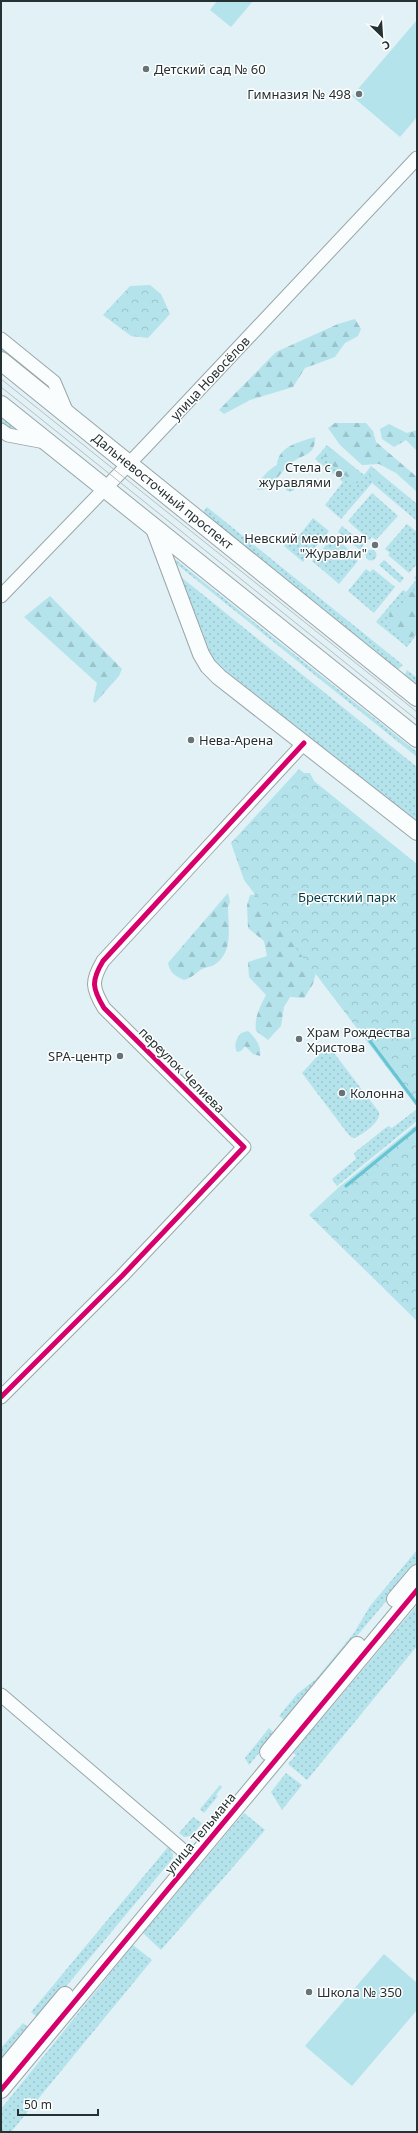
<svg xmlns="http://www.w3.org/2000/svg" width="418" height="2133" font-family="'Noto Sans',sans-serif">
	<style>
		.grass { fill: url(#grass-dots) }
		.forest { fill: url(#forest-firs) }
		.park { fill: url(#park-crowns) }
		.pitch { fill: #b4e3ec }
		.lines { fill: none; stroke-linecap: round; stroke-linejoin: round }
		.stream { stroke: #66c4d3; stroke-width: 3 }
		.minor-casing { stroke: #9aa6a9; stroke-width: 15 }
		.tertiary-casing { stroke: #9aa6a9; stroke-width: 18 }
		.secondary-casing { stroke: #9aa6a9; stroke-width: 20 }
		.minor { stroke: #fafdfe; stroke-width: 13 }
		.tertiary { stroke: #fafdfe; stroke-width: 16 }
		.secondary { stroke: #fafdfe; stroke-width: 18 }
		.tram { stroke: #bbbfc0; stroke-width: 1 }
		.cycleway-casing { stroke: #fff; stroke-width: 8 }
		.cycleway { stroke: #d6006c; stroke-width: 5 }
		.poi-dot { fill: #677477; stroke: #fff; stroke-width: 1.5 }
		.labels { text-anchor: middle; stroke-width: 3; stroke-linejoin: round; paint-order: stroke }
		.poi-label { font-size: 13px; fill: #263133; stroke: #fff; text-anchor: start }
		.street-label { font-size: 13px; fill: #263133; stroke: #fff }
		.park-label { font-size: 13px; fill: #033d45; stroke: #fff }
	</style>
	<defs>
		<pattern id="grass-dots" width="8" height="8" patternUnits="userSpaceOnUse"><rect width="8" height="8" fill="#b4e3ec"/><path d="M2 2h.1M6 6h.1" fill="none" stroke="#9bc3cb" stroke-width="1.8" stroke-linecap="round"/></pattern>
		<pattern id="forest-firs" width="22" height="20" patternUnits="userSpaceOnUse"><rect width="22" height="20" fill="#b4e3ec"/><path d="M5 1l3.5 6h-7zM16 11l3.5 6h-7z" fill="#9bc3cb"/></pattern>
		<pattern id="park-crowns" width="20" height="18" patternUnits="userSpaceOnUse"><rect width="20" height="18" fill="#b4e3ec"/><path d="M2 6a3 3 0 1 1 6 0M12 15a3 3 0 1 1 6 0" fill="none" stroke="#9bc3cb"/></pattern>
	</defs>
	<rect width="100%" height="100%" fill="#e1f1f5"/>
	<g class="grass">
		<polygon points="1,346 49,385 48,388 1,351"/>
		<polygon points="1,416 14,427 13,430 1,423"/>
		<polygon points="327,445 364,475 371,466 417,504 417,521 372,483 341,519 325,505 343,482 315,459"/>
		<circle cx="290" cy="486" r="5.5"/>
		<polygon points="372,493 398,516 376,540 372,537 369,540 348,521"/>
		<polygon points="207,507 403,665 397,670 202,513"/>
		<polygon points="313,518 329,531 303,562 284,546 291,538 295,541"/>
		<polygon points="407,524 417,532 417,564 409,573 388,555 390,553 385,549"/>
		<polygon points="342,526 364,544 360,550 338,532"/>
		<polygon points="333,537 356,555 354,558 358,561 339,584 312,561"/>
		<circle cx="371" cy="555" r="5.5"/>
		<polygon points="176,560 417,752 417,757 174,562"/>
		<polygon points="384,560 404,578 400,583 379,565"/>
		<polygon points="366,569 370,572 373,569 395,587 374,613 348,591"/>
		<polygon points="417,574 417,634 407,647 376,622 403,590 406,592 416,580 414,578"/>
		<polygon points="181,577 417,767 417,822 214,662"/>
		<polygon points="407,670 417,678 417,687 404,677"/>
		<path d="M328 1048 331 1049 379 1112C381 1122 364 1133 355 1138L351 1137 348 1134 302 1073 324 1049Z"/>
		<polygon points="417,1109 417,1121 337,1186 332,1179 356,1159 354,1153 388,1126 392,1128"/>
		<polygon points="417,1550 417,1564 286,1721 279,1716 297,1694 316,1679 354,1633 370,1606"/>
		<polygon points="417,1605 417,1646 307,1780 288,1764 296,1755 293,1753"/>
		<polygon points="269,1728 275,1734 249,1765 245,1758"/>
		<polygon points="286,1773 302,1785 282,1810 271,1792"/>
		<polygon points="220,1785 222,1787 216,1795 218,1796 204,1813 200,1809"/>
		<polygon points="244,1813 265,1830 161,1950 143,1933"/>
		<polygon points="193,1817 202,1823 192,1836 184,1837 179,1833"/>
		<polygon points="168,1847 173,1854 173,1858 39,2019 31,2012"/>
		<polygon points="133,1945 152,1960 11,2132 1,2132 1,2109"/>
		<polygon points="23,2023 30,2029 1,2062 1,2048"/>
	</g>
	<g class="forest">
		<polygon points="355,319 361,329 358,336 345,343 335,357 305,368 293,387 250,400 224,414 219,410 276,352 338,324"/>
		<polygon points="335,423 366,423 373,431 376,442 417,477 417,492 396,473 379,464 362,465 340,445 328,428"/>
		<polygon points="389,424 407,433 417,430 417,451 406,440 394,447 382,439 380,429"/>
		<path d="M315 437C316 458 299 454 289 465 281 472 275 481 269 489L257 490C258 480 269 469 277 465 278 446 300 442 315 437Z"/>
		<polygon points="330,449 361,476 361,483 354,483 327,461 323,457"/>
		<polygon points="372,470 376,470 388,482 383,485 372,481 369,474"/>
		<polygon points="417,587 417,632 407,643 403,642 388,620 391,609 395,607 406,610 403,600"/>
		<polygon points="50,596 122,669 119,676 95,703 93,701 97,683 24,617"/>
		<path d="M228 893 230 902 228 907C228 926 234 953 214 965 211 967 206 967 202 969 195 973 194 977 184 980 175 976 170 973 168 963Z"/>
		<path d="M260 894 317 969 313 984 304 998 290 997 284 1007 281 1026 268 1040 256 1031C254 1017 260 1007 266 995L249 977 248 962 267 956 264 941 248 928 247 905 250 895Z"/>
		<path d="M248 1031C255 1037 262 1047 260 1056L253 1054 245 1046 241 1051 237 1052C233 1045 237 1038 241 1033Z"/>
	</g>
	<g class="park">
		<polygon points="150,285 161,294 170,314 148,338 131,336 103,315 130,286"/>
		<polygon points="299,769 304,773 310,773 314,781 417,864 417,1107 244,880 231,843"/>
		<polygon points="417,1124 417,1321 309,1215 338,1188"/>
	</g>
	<g class="pitch">
		<polygon points="217,1 253,1 231,27 210,10"/>
		<polygon points="417,20 417,117 400,137 352,96"/>
		<polygon points="384,1954 417,1983 417,2010 352,2086 305,2046"/>
	</g>
	<g class="lines">
		<g class="stream">
			<polyline points="370,1041 417,1104"/>
			<polyline points="346,1186 417,1128"/>
		</g>
		<g class="minor-casing">
			<g id="minor">
				<polyline points="1,339 54,382 68,415"/>
				<polyline points="1,430 8,435 45,442"/>
				<polyline points="1,596 145,447 417,158"/>
				<path d="M1 1397 122 1276 244 1147 104 1008C92 988 91 981 103 961L304 743"/>
				<polyline points="1,1695 193,1859"/>
			</g>
		</g>
		<g class="tertiary-casing">
			<g id="tertiary">
				<polyline points="153,526 201,654 208,666 219,677 417,832"/>
				<polyline points="395,1599 417,1573"/>
				<polyline points="268,1752 357,1645"/>
				<polyline points="1,2072 65,1995"/>
				<polyline points="1,2090 417,1590"/>
			</g>
		</g>
		<g class="secondary-casing">
			<g id="secondary">
				<polyline points="1,361 417,697"/>
				<polyline points="1,405 417,738"/>
			</g>
		</g>
		<use href="#minor" class="minor"/>
		<use href="#tertiary" class="tertiary"/>
		<use href="#secondary" class="secondary"/>
		<g class="tram">
			<polyline points="1,379 417,712"/>
			<polyline points="1,387 417,720"/>
		</g>
		<g class="cycleway-casing">
			<g id="cycleway">
				<path d="M1 1397 122 1276 244 1147 104 1008C92 988 91 981 103 961L304 743"/>
				<polyline points="1,2090 417,1590"/>
			</g>
		</g>
		<use href="#cycleway" class="cycleway"/>
	</g>
	<g class="poi-dot">
		<circle cx="146" cy="69" r="4"/>
		<circle cx="359" cy="94" r="4"/>
		<circle cx="339" cy="474" r="4"/>
		<circle cx="375" cy="545" r="4"/>
		<circle cx="191" cy="740" r="4"/>
		<circle cx="299" cy="1039" r="4"/>
		<circle cx="120" cy="1056" r="4"/>
		<circle cx="342" cy="1093" r="4"/>
		<circle cx="309" cy="1992" r="4"/>
	</g>
	<g class="labels">
		<g class="poi-label">
			<text x="154" y="74">Детский сад № 60</text>
			<text x="351" y="99" text-anchor="end">Гимназия № 498</text>
			<text x="331" y="472" text-anchor="end">Стела с<tspan x="331" dy="15">журавлями</tspan></text>
			<text x="367" y="543" text-anchor="end">Невский мемориал<tspan x="367" dy="15">"Журавли"</tspan></text>
			<text x="199" y="745">Нева-Арена</text>
			<text x="307" y="1037">Храм Рождества<tspan x="307" dy="15">Христова</tspan></text>
			<text x="112" y="1061" text-anchor="end">SPA-центр</text>
			<text x="350" y="1098">Колонна</text>
			<text x="317" y="1997">Школа № 350</text>
		</g>
		<g class="street-label">
			<text transform="translate(210 378) rotate(-47)" y="5">улица Новосёлов</text>
			<text transform="translate(163 491) rotate(39)" y="5">Дальневосточный проспект</text>
			<text transform="translate(182 1070) rotate(45)" y="5">переулок Челиева</text>
			<text transform="translate(200 1833) rotate(-50)" y="5">улица Тельмана</text>
		</g>
		<g class="park-label">
			<text x="347" y="902">Брестский парк</text>
		</g>
	</g>
	<rect width="418" height="2133" fill="none" stroke="#263133" stroke-width="4"/>
	<g transform="translate(382 36) rotate(155)" stroke="#ffffff" stroke-width="3" paint-order="stroke">
	<path d="M0-3L7 15L0 10L-7 15Z" fill="#263133"/>
	<text y="-6" font-size="11" font-weight="bold" text-anchor="middle" fill="#263133">С</text>
	</g>
	<path d="M18 2109v6h80v-6" fill="none" stroke="#263133" stroke-width="2"/>
	<text x="24" y="2109" font-size="12" fill="#263133" stroke="#ffffff" stroke-width="3" paint-order="stroke">50 m</text>
</svg>
